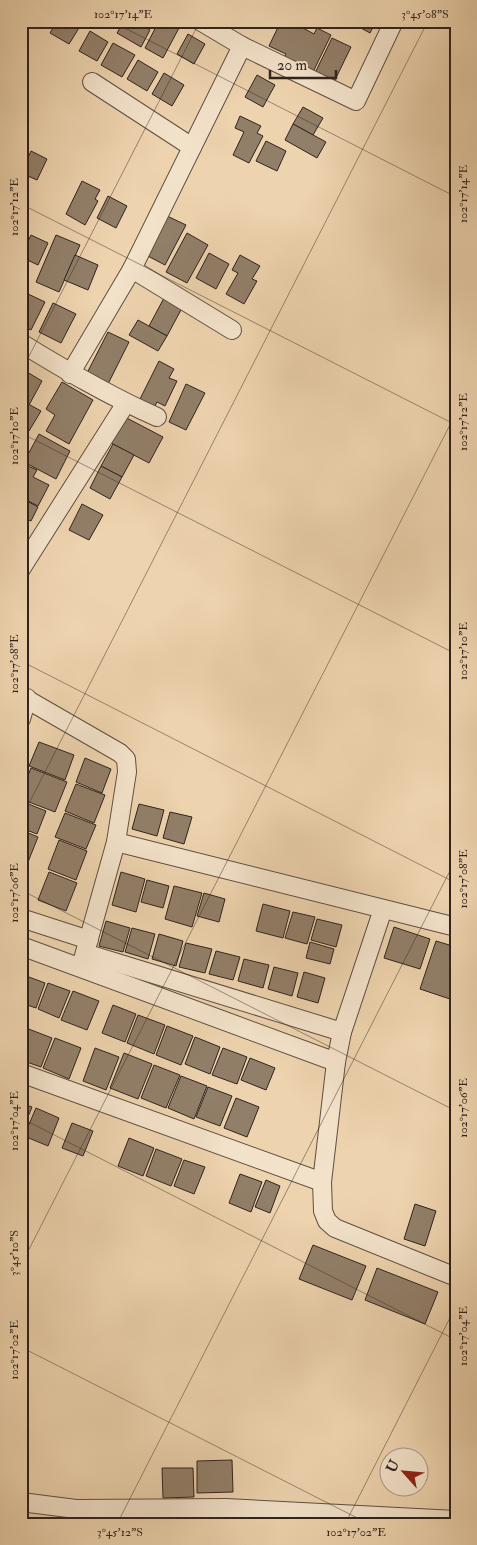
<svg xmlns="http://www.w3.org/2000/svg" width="477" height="1545" font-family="'IM FELL Double Pica',serif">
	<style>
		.building { fill: #927f69; stroke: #30231e }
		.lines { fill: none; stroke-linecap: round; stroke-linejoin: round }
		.minor-casing { stroke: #5f4f42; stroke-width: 20 }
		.minor { stroke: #f3e2ca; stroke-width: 18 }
		.ticks { fill: none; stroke: #30231e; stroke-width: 1; stroke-opacity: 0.45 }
		.neatline { fill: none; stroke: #30231e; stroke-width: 2 }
		.ticks-label { font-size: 12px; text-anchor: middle; fill: #30231e }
	</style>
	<rect width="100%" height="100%" fill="#edd3ae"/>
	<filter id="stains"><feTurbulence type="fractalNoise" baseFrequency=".004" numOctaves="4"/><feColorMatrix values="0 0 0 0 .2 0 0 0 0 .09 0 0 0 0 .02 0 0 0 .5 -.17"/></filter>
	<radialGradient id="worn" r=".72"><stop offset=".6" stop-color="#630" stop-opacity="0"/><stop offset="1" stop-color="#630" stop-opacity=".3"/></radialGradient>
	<g class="building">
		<polygon points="57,21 80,21 82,23 69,44 50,33"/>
		<polygon points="124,21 148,21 145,27 150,30 141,47 117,33"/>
		<polygon points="159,21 166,21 179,28 163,58 145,48"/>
		<polygon points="281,21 290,21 314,34 317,28 331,35 313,72 284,57 286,54 269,46"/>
		<polygon points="351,21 376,21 370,33 350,22"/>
		<polygon points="90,31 108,42 97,61 79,51"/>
		<polygon points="188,34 205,44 194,64 177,54"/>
		<polygon points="332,38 351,47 333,84 314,75"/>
		<polygon points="113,43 135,55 122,77 101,65"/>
		<polygon points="138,60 158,72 147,91 127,79"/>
		<polygon points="164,73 184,85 172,106 152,94"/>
		<polygon points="257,75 275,85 263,107 245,97"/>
		<polygon points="303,107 323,118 313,135 293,124"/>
		<polygon points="240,116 261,126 257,133 263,136 249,163 233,155 244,132 235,128"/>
		<polygon points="293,124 326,142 317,158 285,140"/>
		<polygon points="266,141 286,151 277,171 256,161"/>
		<polygon points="31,151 47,159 37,180 21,173"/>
		<polygon points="82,181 100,190 95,199 98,201 85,225 66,214"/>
		<polygon points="108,196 127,206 116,228 97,218"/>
		<polygon points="165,215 186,225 165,265 144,254"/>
		<polygon points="187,233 208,245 187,283 166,272"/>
		<polygon points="31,235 48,243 38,265 21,257"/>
		<polygon points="56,235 80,245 59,292 36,282"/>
		<polygon points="209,253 229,264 216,289 196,278"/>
		<polygon points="75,255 98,265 88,290 64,280"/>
		<polygon points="240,255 260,266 252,279 257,281 244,304 226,294 238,273 232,270"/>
		<polygon points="26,293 45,302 31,330 21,325 21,303"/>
		<polygon points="164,298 182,308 167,336 149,326"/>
		<polygon points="53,303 76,314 61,343 39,332"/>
		<polygon points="138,320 167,336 158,351 129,335"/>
		<polygon points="108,332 129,342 107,386 86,375"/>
		<polygon points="159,361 174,369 169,378 177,381 165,406 157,402 154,408 139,401"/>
		<polygon points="22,369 42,381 29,405 21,400"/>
		<polygon points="62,382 93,400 69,444 46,431 55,415 46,409"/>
		<polygon points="186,384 205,393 186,430 169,422"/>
		<polygon points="21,400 41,411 29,431 21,426"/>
		<polygon points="121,415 163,437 149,463 107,441"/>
		<polygon points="39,434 70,451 56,479 24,462"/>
		<polygon points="113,444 134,455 122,477 101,466"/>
		<polygon points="21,463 37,470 33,477 49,485 38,506 21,497"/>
		<polygon points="101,466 122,477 110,499 90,488"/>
		<polygon points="21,498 38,507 31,521 22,517 21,519"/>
		<polygon points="82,504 103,515 89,540 69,530"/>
		<polygon points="39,742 74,755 65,780 29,766"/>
		<polygon points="85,758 111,769 102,793 76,782"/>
		<polygon points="31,768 67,782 55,812 21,799 21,793"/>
		<polygon points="76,784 105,795 94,823 65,811"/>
		<polygon points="21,801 46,811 37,834 21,828"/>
		<polygon points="139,804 164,810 157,836 132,829"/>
		<polygon points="170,812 192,817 184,844 163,838"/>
		<polygon points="65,813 96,825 86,849 55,837"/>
		<polygon points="21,830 38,837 28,862 21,859"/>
		<polygon points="59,840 87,851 76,880 48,869"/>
		<polygon points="21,868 27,870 21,883"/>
		<polygon points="49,872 77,883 66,911 38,900"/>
		<polygon points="121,872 145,879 136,912 112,905"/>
		<polygon points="147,880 169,886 163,908 141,902"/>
		<polygon points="174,886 202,893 192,927 165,919"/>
		<polygon points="204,893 225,899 219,922 197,916"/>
		<polygon points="263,904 290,911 283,938 256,931"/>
		<polygon points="293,912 315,917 307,944 285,938"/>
		<polygon points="317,919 342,925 336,947 311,940"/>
		<polygon points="106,921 130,928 123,952 99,946"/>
		<polygon points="394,927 430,939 420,969 384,958"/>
		<polygon points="132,928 155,934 148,959 125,952"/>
		<polygon points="159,934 183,941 176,966 152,959"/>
		<polygon points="436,941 456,947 456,1001 420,989"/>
		<polygon points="310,942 334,949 330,964 306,958"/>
		<polygon points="186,943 212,949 205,973 179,967"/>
		<polygon points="216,951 240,957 233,980 209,974"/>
		<polygon points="244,959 269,965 263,988 238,981"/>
		<polygon points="274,967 298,973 292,996 268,989"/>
		<polygon points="304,972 325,978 318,1003 297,997"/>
		<polygon points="21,974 45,983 36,1008 21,1003"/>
		<polygon points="48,983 70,991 59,1018 38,1009"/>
		<polygon points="73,991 99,1001 87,1030 61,1020"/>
		<polygon points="113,1005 136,1014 125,1042 102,1033"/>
		<polygon points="138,1015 165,1025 154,1054 127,1043"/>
		<polygon points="167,1026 193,1036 181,1065 156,1055"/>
		<polygon points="26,1028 52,1038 41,1067 21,1060 21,1041"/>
		<polygon points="195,1037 220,1047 210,1074 185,1064"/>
		<polygon points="55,1038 81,1048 69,1079 43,1068"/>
		<polygon points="95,1048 119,1057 106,1090 83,1081"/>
		<polygon points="223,1048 247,1057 237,1084 212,1075"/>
		<polygon points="124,1053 152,1064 138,1099 110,1088"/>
		<polygon points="250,1058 275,1068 266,1090 241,1080"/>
		<polygon points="154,1065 180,1075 166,1108 141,1098"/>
		<polygon points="181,1076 207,1086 194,1119 168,1108"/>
		<polygon points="208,1087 232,1096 220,1126 196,1117"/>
		<polygon points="236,1098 259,1107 247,1137 224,1128"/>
		<polygon points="21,1103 32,1107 21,1134"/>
		<polygon points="36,1108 59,1118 48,1146 24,1136"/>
		<polygon points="72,1123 93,1131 83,1156 62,1148"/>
		<polygon points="129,1138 154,1148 143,1176 118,1166"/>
		<polygon points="156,1149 182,1159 171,1186 146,1176"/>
		<polygon points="184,1160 205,1167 194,1194 174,1186"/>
		<polygon points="240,1174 262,1182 251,1212 229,1203"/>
		<polygon points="266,1180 280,1186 270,1213 255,1207"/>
		<polygon points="415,1204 436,1211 425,1246 404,1239"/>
		<polygon points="313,1245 366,1266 352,1300 299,1279"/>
		<polygon points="377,1268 438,1292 425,1324 365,1300"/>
		<polygon points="232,1460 233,1492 197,1493 197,1461"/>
		<polygon points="162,1468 193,1468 194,1497 163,1498"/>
	</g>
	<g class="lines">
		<g class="minor-casing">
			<g id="minor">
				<polyline points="200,21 242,46 356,101 394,21"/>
				<polyline points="92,82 192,147"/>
				<polyline points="132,269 232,330"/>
				<path d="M21 343C65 370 109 396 157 417"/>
				<polyline points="70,374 132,269 242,46"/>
				<polyline points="21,569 126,403"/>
				<polyline points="21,696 120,753 126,759 127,772 116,842 456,927"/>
				<polyline points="21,719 27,698"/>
				<polyline points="383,909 342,1032 336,1062 322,1182 323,1211 327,1221 335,1228 456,1277"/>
				<polyline points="21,918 89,940"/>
				<polyline points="21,946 336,1062"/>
				<polyline points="85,953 342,1032"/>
				<polyline points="82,963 116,842"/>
				<polyline points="21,1073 322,1182"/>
				<polyline points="21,1502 76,1509 226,1508 456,1520"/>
			</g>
		</g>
		<use href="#minor" class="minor"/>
	</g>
	<path class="ticks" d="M111 21 456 197M21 204 456 425M21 372 200 21M21 433 456 654M21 661 456 883M21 819 428 21M21 890 456 1111M21 1118 456 1340M21 1265 456 413M21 1347 369 1524M117 1524 456 859M345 1524 456 1306"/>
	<rect width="477" height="1545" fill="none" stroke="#edd3ae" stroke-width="55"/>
	<g transform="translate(404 1472) rotate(297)"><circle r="24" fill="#f3e2ca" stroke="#a59685"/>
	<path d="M0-4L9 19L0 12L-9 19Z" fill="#8f2418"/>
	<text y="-8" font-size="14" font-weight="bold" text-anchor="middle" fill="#30231e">U</text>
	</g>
	<path d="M270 70v8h66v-8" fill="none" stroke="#30231e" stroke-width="2.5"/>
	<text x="277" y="70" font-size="15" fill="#30231e" stroke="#f3e2ca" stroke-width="4" paint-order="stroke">20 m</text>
	<rect x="28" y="28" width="422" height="1490" class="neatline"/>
	<g class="ticks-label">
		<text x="123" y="18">102°17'14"E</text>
		<text x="425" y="18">3°45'08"S</text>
		<text transform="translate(463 194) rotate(-90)" y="4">102°17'14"E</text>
		<text transform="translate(14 207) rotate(-90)" y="4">102°17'12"E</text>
		<text transform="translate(463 422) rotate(-90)" y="4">102°17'12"E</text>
		<text transform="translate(14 436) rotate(-90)" y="4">102°17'10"E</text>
		<text transform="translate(463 651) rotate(-90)" y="4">102°17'10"E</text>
		<text transform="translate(14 664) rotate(-90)" y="4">102°17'08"E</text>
		<text transform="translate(463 879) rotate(-90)" y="4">102°17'08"E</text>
		<text transform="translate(14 893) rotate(-90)" y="4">102°17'06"E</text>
		<text transform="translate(463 1108) rotate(-90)" y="4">102°17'06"E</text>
		<text transform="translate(14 1121) rotate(-90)" y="4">102°17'04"E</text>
		<text transform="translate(14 1253) rotate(-90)" y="4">3°45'10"S</text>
		<text transform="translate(463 1336) rotate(-90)" y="4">102°17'04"E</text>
		<text transform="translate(14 1350) rotate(-90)" y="4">102°17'02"E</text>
		<text x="120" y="1536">3°45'12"S</text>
		<text x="356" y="1536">102°17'02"E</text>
	</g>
	<rect width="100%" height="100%" filter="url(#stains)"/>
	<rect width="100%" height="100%" fill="url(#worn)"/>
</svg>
